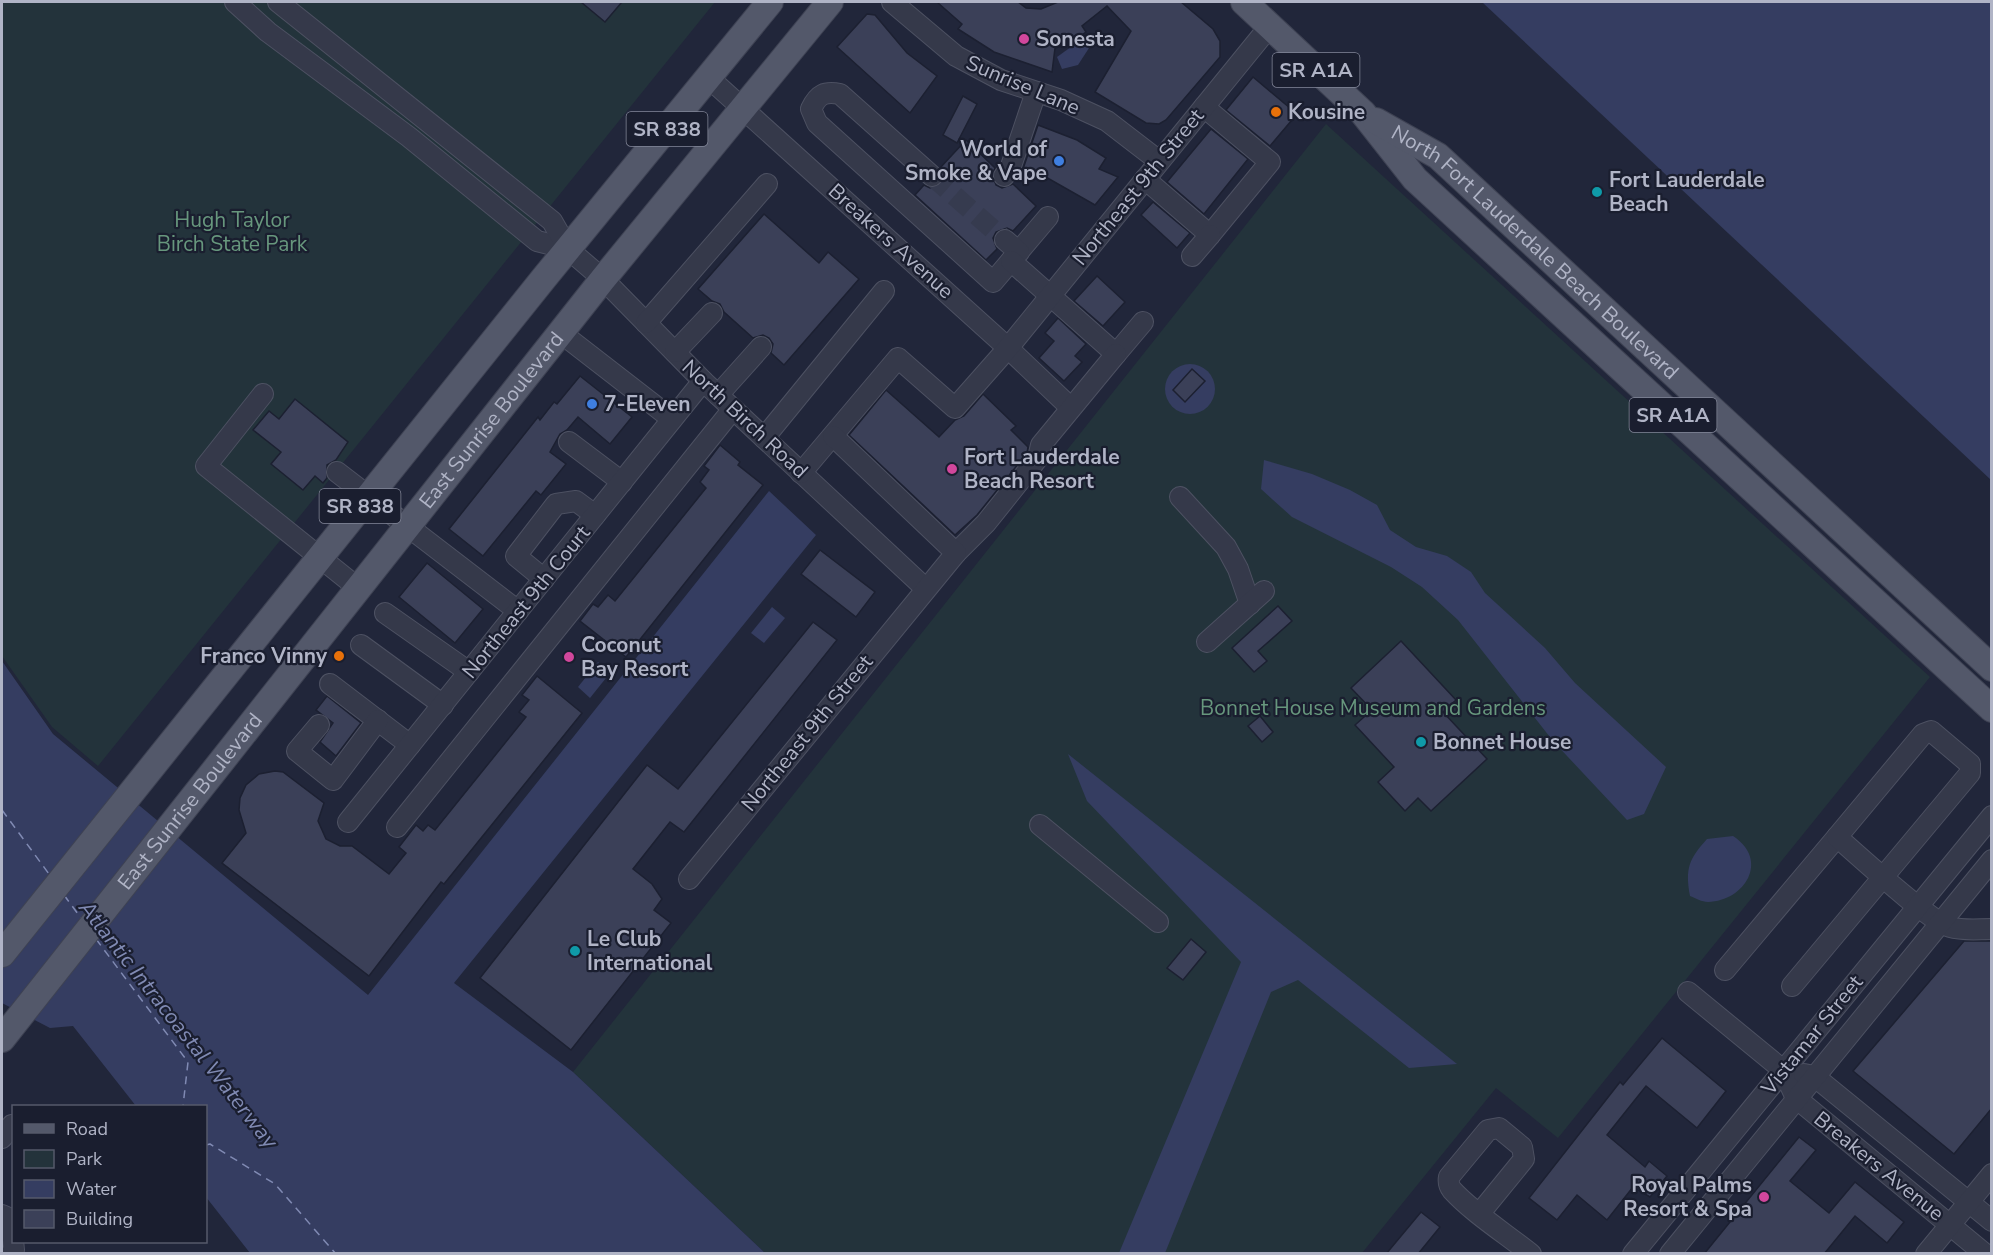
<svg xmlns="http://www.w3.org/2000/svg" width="1993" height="1255" font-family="'Nunito Sans',sans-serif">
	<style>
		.green { fill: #23333b }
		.water { fill: #353d61 }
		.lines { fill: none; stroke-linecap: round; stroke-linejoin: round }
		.ferry { stroke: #808ab3; stroke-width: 1.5; stroke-dasharray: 8 6; stroke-linecap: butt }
		.building { fill: #3b4058; stroke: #1c2031; stroke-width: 1.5 }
		.minor-tunnel { stroke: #363b4f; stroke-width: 20; stroke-dasharray: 20 10; stroke-linecap: butt }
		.minor-casing { stroke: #4d5162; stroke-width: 22 }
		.major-casing { stroke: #3e4253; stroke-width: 28 }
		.minor { stroke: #35394a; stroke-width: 20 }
		.major { stroke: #53586a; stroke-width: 26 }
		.hotel-dot { fill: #d1479c; stroke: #1a1e2f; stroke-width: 2 }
		.food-dot { fill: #e8710a; stroke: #1a1e2f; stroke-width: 2 }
		.shop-dot { fill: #3f7fe0; stroke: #1a1e2f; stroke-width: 2 }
		.culture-dot { fill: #0f9aa8; stroke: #1a1e2f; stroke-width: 2 }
		.labels { text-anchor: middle; stroke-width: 4.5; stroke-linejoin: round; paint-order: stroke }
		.shield { fill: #1a1e2f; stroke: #838799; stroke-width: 1.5 }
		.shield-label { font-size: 20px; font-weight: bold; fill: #b0b4c6 }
		.poi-label { font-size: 21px; font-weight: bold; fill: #b0b4c6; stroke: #1a1e2f; text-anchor: start }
		.street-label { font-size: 21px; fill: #b0b4c6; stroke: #1a1e2f }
		.park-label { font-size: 21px; fill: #67977d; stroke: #1a1e2f }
		.water-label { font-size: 22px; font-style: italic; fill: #808ab3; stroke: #1a1e2f }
	</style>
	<rect width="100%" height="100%" fill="#21263a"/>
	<g class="green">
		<polygon points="2,2 715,2 98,766 52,727 2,656"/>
		<polygon points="1326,124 1930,677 1558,1138 1496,1088 1362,1253 765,1253 573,1072"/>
	</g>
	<g class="water">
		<polygon points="1482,2 1991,2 1991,480"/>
		<polygon points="1082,39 1089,48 1078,65 1062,69 1057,57"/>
		<circle cx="1190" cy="389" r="25"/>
		<polygon points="1264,460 1312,474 1350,490 1377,505 1390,530 1416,547 1447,556 1471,572 1485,593 1545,648 1575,683 1666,767 1644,814 1627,820 1553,741 1458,620 1422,587 1391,567 1292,517 1261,489"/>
		<polygon points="769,491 816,535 454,983 573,1072 765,1253 250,1253 206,1197 206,1106 136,1106 73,1026 50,1028 2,1003 2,661 53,734 368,995"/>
		<polygon points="772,607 785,618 764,643 751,633"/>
		<polygon points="598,662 610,673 590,698 578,687"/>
		<polygon points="1068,754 1457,1064 1409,1068 1298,980 1271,992 1165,1253 1119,1253 1241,962 1087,801"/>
		<path d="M1733 836C1770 860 1745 901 1708 902 1702 902 1695 898 1690 896 1685 868 1689 859 1707 839Z"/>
	</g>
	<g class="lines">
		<g class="ferry">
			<polyline points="2,810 49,874"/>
			<polyline points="64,895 81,918"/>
			<polyline points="96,939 188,1062 183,1106"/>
			<polyline points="206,1145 210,1144 275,1184 336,1254"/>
		</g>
	</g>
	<g class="building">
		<polygon points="581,2 622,2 605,22"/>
		<polygon points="937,2 1018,2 1026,8 1041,9 1058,2 1181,2 1213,29 1220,41 1220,57 1166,120 1159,124 1146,123 1095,92 1131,31 1107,6 1082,26 1086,32 1069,44 1055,48 1052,72 994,52 958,29 962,24"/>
		<polygon points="867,14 875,15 907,53 937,76 910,113 837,47"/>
		<polygon points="1253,77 1297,114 1270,146 1226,110"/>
		<polygon points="963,96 977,104 957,143 943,135"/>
		<polygon points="1038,125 1077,140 1106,158 1099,169 1118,177 1095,205 1044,176 1023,169"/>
		<polygon points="1211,129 1248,159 1204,214 1167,182"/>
		<polygon points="966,140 995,168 992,174 996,185 1002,188 1013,184 1036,206 1013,231 1007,228 996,232 993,238 997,249 986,260 915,195 924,185 930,188 941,184 944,178 940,168"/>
		<polygon points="1153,202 1190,233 1177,248 1141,215"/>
		<polygon points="764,214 819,263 828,252 859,279 784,365 771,353 773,344 769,338 763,335 753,338 724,312 720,304 712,301 698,289"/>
		<polygon points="1097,276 1125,302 1103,326 1074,301"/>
		<polygon points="1058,318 1086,344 1075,356 1082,362 1064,381 1039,358 1054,341 1045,333"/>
		<polygon points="1192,369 1205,381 1185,402 1173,390"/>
		<polygon points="580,376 632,417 610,444 578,417 567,430 560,434 550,452 566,464 541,495 536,491 483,556 449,529 538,417 540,420 554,402 557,404"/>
		<polygon points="886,390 939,437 955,420 964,416 983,394 1016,426 1011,430 1028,447 1027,453 977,515 955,535 849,435"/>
		<polygon points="295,399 348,442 336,460 327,465 327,478 323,483 315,476 303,490 271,464 281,452 253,430 269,411 279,419"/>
		<polygon points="720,445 740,462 738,465 763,485 626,657 580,621 593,604 598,607 608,595 615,601 706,488 700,482 709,470 704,466"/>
		<polygon points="820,550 875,592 856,617 801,574"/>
		<polygon points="427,563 483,609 455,643 399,597"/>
		<polygon points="1278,606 1292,621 1258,651 1267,661 1254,672 1232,648"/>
		<polygon points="813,622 837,640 684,832 670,822 633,869 652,884 662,899 654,910 671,923 571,1050 480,978 647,765 678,789"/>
		<polygon points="1401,641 1456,700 1443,712 1487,759 1431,811 1418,798 1405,811 1378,782 1394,767 1355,725 1372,710 1351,688"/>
		<polygon points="537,676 582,713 444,884 441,882 369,976 222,863 246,833 239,810 240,798 246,785 259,774 275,771 283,772 324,803 318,821 326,839 340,846 352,846 389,874 406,853 399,847 416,825 423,831 428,825 435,830 526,717 519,712 529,700 522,695"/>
		<polygon points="327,696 361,723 336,756 320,742 333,723 316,710"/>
		<polygon points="1260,716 1273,732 1262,742 1248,726"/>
		<polygon points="1191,939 1206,952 1183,980 1167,968"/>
		<polygon points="1964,941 1992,941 1992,1108 1954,1154 1853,1071"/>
		<polygon points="1662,1038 1726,1091 1697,1128 1646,1086 1607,1135 1645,1167 1649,1161 1667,1176 1650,1197 1633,1187 1607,1220 1577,1195 1557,1220 1529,1198 1620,1082 1623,1085"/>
		<polygon points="1799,1137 1816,1150 1790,1181 1829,1213 1855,1182 1904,1222 1887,1243 1855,1216 1824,1254 1704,1254"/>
		<polygon points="1421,1212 1440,1227 1418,1254 1386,1254"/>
	</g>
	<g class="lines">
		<polyline class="minor-tunnel" points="932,176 1005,240"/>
		<g class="minor-casing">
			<g id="minor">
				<polyline points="235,2 268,32 409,137 537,241 568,249"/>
				<polyline points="278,2 552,221 568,249 603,279 703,381 925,588"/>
				<polyline points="892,2 956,56 1001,80 1061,100 1107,121 1159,161"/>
				<polyline points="709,78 1008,348 1070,407"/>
				<path d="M932 176 840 94C825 91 818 94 811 109L817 123 993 282 1048 217"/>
				<polyline points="1004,176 1010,169 1036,92"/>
				<polyline points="1145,179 1210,235 1270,162 1204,107"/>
				<polyline points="1005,240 1019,252"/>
				<polyline points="1192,256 1210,235"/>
				<polyline points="1011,261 1116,354 1143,322"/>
				<polyline points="646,323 767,184"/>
				<polyline points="561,333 672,419"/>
				<polyline points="675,352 712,313"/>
				<polyline points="263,394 206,466 358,588"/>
				<polyline points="718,395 761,347"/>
				<polyline points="764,438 884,291"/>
				<polyline points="569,442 622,482"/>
				<polyline points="337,472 518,611"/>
				<polyline points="801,473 898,358 955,408 1008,348 1269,27"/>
				<polyline points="1180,497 1226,547 1238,569 1250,604"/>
				<polyline points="956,553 986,523 1038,458 1041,445 1116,354"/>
				<polyline points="544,579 516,556 556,504 576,501 595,515"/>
				<polyline points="385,613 469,672"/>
				<polyline points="1207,642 1264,591"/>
				<polyline points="361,645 443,705"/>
				<polyline points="330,684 410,745"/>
				<polyline points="319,725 297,751 333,780 378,720"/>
				<polyline points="348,822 703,381"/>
				<polyline points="1040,825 1158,922"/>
				<polyline points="397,827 733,409"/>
				<polyline points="689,879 956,553 833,436"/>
				<polyline points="1725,970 1837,837"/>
				<path d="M1792 986 1970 773V764L1931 731 1923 734 1837 837C1858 855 1929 921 1950 927 1963 931 1978 929 1992 929"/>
				<polyline points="1688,992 1783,1070 1796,1098 1985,1254"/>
				<polyline points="1804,1074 1814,1076 1992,1221"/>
				<polyline points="2,1138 12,1125"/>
				<path d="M1480 1213 1524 1159 1522 1147 1499 1128 1488 1130 1449 1177C1448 1182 1449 1186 1452 1190 1473 1213 1506 1234 1531 1254"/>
				<polyline points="2,1215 11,1219 14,1250 11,1254"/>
				<polyline points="1633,1254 1992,816"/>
				<polyline points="1670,1254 1992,860"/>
				<polyline points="1926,1254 1992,1174"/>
			</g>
		</g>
		<g class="major-casing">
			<g id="major">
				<polyline points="1244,2 1363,113 1415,179 1992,709"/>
				<path id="s1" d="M1376 121 1438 156 1992 668"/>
				<polyline points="2,954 544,278 770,2"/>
				<path id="s2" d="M2 1039 603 279 830 2"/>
			</g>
		</g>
		<use href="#minor" class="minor"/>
		<use href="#major" class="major"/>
	</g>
	<g class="hotel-dot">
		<circle cx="1024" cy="39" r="6"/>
		<circle cx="952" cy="469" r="6"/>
		<circle cx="569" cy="657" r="6"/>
		<circle cx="1764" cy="1197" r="6"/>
	</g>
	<g class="food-dot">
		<circle cx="1276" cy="112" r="6"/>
		<circle cx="339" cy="656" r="6"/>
	</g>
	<g class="shop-dot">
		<circle cx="1059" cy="161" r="6"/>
		<circle cx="592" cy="404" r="6"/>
	</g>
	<g class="culture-dot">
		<circle cx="1597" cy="192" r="6"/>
		<circle cx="1421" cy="742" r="6"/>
		<circle cx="575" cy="951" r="6"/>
	</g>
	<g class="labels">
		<g class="shield">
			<rect x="1272.5" y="53" width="87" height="34" rx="4.5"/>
			<rect x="626.5" y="112" width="81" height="34" rx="4.5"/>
			<rect x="1629.5" y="398" width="87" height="34" rx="4.5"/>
			<rect x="319.5" y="489" width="81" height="34" rx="4.5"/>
		</g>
		<g class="shield-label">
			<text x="1316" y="77">SR A1A</text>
			<text x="667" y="136">SR 838</text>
			<text x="1673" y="422">SR A1A</text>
			<text x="360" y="513">SR 838</text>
		</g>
		<g class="poi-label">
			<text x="1036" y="46">Sonesta</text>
			<text x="1288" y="119">Kousine</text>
			<text x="1047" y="156" text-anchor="end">World of<tspan x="1047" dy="24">Smoke &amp; Vape</tspan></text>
			<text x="1609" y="187">Fort Lauderdale<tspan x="1609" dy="24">Beach</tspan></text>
			<text x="604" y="411">7-Eleven</text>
			<text x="964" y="464">Fort Lauderdale<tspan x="964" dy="24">Beach Resort</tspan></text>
			<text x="581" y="652">Coconut<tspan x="581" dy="24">Bay Resort</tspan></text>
			<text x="327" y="663" text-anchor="end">Franco Vinny</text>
			<text x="1433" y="749">Bonnet House</text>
			<text x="587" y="946">Le Club<tspan x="587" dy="24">International</tspan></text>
			<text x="1752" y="1192" text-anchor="end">Royal Palms<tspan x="1752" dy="24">Resort &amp; Spa</tspan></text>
		</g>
		<g class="street-label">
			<text transform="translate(1023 85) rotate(23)" y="7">Sunrise Lane</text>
			<text transform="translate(1138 187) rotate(-51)" y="7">Northeast 9th Street</text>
			<text transform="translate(891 241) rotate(42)" y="7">Breakers Avenue</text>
			<text dy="7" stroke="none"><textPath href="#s1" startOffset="207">North Fort Lauderdale Beach Boulevard</textPath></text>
			<text transform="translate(745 419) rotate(43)" y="7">North Birch Road</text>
			<text dy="7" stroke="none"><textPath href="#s2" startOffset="789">East Sunrise Boulevard</textPath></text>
			<text transform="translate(526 602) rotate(-51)" y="7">Northeast 9th Court</text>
			<text transform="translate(807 733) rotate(-51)" y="7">Northeast 9th Street</text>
			<text dy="7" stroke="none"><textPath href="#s2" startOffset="303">East Sunrise Boulevard</textPath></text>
			<text transform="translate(1812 1035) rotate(-51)" y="7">Vistamar Street</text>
			<text transform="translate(1879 1166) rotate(39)" y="7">Breakers Avenue</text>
		</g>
		<g class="park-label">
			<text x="232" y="227">Hugh Taylor<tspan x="232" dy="24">Birch State Park</tspan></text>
			<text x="1373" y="715">Bonnet House Museum and Gardens</text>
		</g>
		<g class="water-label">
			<text transform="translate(179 1024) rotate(52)" y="8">Atlantic Intracoastal Waterway</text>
		</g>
	</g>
	<rect width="1993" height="1255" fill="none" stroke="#b0b4c6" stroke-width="6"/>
	<rect x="12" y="1105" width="195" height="138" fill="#1a1e2f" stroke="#565a6b" stroke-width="1.5"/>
	<rect x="24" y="1124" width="30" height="9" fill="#53586a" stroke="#565a6b" stroke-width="1.5"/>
	<text x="66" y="1135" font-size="18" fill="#b0b4c6">Road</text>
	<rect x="24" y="1150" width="30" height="18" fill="#23333b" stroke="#565a6b" stroke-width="1.5"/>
	<text x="66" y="1165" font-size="18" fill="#b0b4c6">Park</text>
	<rect x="24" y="1180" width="30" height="18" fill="#353d61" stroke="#565a6b" stroke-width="1.5"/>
	<text x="66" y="1195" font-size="18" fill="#b0b4c6">Water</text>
	<rect x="24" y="1210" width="30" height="18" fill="#3b4058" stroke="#565a6b" stroke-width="1.5"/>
	<text x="66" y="1225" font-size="18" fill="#b0b4c6">Building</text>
</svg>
